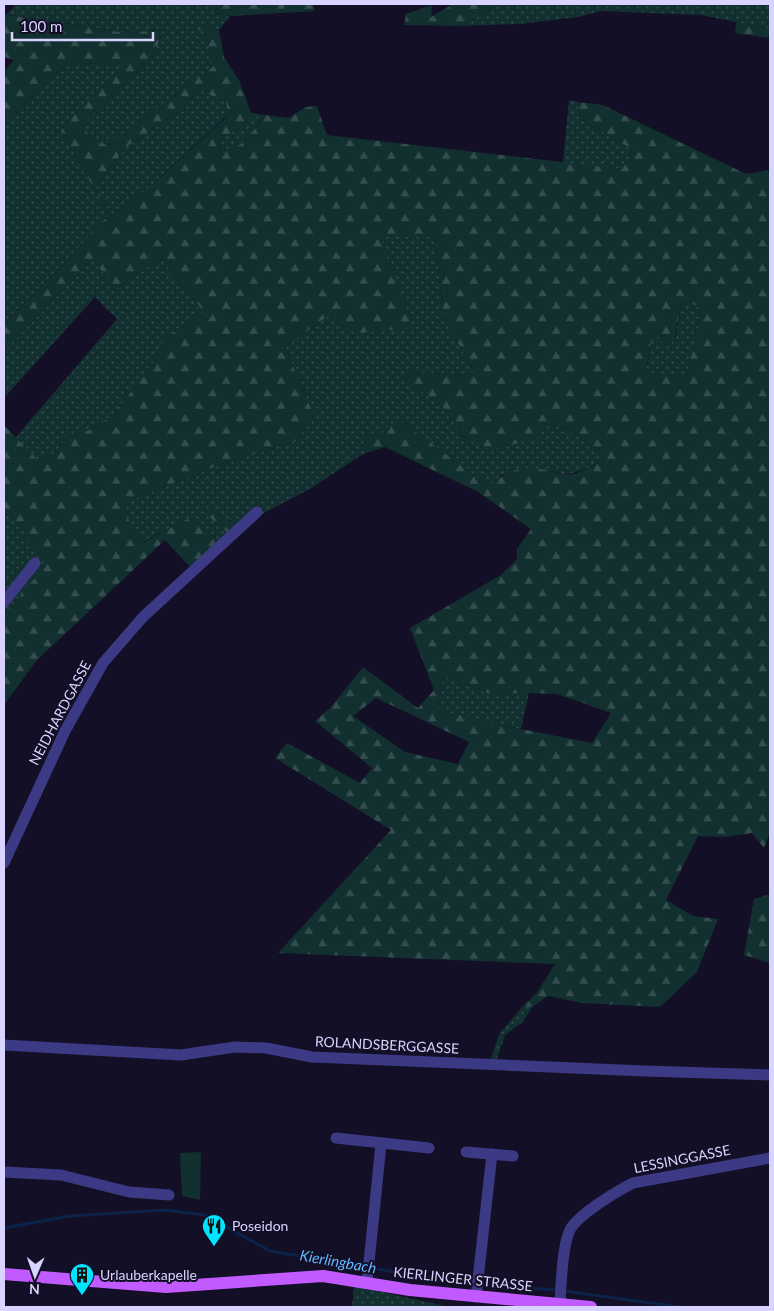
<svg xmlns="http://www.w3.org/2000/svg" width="774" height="1311" font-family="Lato,sans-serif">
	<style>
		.grass { fill: url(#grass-dots) }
		.forest { fill: url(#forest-firs); fill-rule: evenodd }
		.garden { fill: #12302f }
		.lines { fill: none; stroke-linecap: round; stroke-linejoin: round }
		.stream { stroke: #0c2248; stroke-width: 3 }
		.minor { stroke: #3d3a85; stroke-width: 11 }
		.major { stroke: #c25bff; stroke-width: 12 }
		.labels { text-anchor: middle; stroke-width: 4; stroke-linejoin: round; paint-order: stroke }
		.street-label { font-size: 14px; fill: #d9d4ff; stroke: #130f26 }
		.poi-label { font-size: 14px; fill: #d9d4ff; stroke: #130f26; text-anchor: start }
		.water-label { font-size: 15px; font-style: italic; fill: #62b6ff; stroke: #130f26 }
	</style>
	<defs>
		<pattern id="grass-dots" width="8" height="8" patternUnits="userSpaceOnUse" patternTransform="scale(1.25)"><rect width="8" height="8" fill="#12302f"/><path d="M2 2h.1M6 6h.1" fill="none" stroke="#344d4e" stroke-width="1.8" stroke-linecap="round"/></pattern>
		<pattern id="forest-firs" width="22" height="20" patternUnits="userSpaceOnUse" patternTransform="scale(1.25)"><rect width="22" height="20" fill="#12302f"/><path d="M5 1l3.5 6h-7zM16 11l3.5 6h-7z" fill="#344d4e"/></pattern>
	</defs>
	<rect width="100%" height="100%" fill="#130f26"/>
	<g class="grass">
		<polygon points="16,4 198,4 203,6 208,4 217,4 216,13 230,16 219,30 204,25 196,27 207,35 213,67 108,145 90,139 83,122 155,54 162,30 126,33 7,14"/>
		<polygon points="501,4 770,4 770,29 701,15 601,11 578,17 520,24 460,26"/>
		<polygon points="125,63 75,114 61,130 105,208 107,217 51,277 4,323 4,121 67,64"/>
		<polygon points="201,90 226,102 228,115 147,189 111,216 96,187 126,147 179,112"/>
		<polygon points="569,100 578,102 580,119 632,149 630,159 622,169 563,163"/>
		<path d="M251 113 258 114 260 123 241 144 225 151 219 147 223 137C236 131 245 126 251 113Z"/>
		<polygon points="381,237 435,237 443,316 474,372 469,375 407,372 404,378 444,408 465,439 546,424 567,429 603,453 603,460 586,469 566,475 552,471 502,475 489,486 398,419 378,436 366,434 363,454 310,489 264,513 247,528 225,519 208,508 230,534 220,541 189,518 143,542 118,505 222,464 296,441 314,416 285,347 328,316 356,333"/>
		<polygon points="160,258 204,312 164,339 157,358 115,413 93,429 67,437 54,454 37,459 16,437 117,319 95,297 4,398 4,351 92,260 117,288"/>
		<polygon points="687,302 700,307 697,340 690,360 686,378 646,372 651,342 662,333 662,346 675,341 681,305"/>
		<polygon points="4,506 48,564 4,614"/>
		<polygon points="444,676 490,694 529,693 521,729 437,710"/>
		<polygon points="523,1006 532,1007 523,1022 505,1035 497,1059 491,1059 499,1034"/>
		<polygon points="354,1286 450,1307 352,1307"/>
	</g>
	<g class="forest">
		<polygon points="217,4 313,4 315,11 230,16 216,13"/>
		<polygon points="453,4 501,4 460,26 404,25 406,14 432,5 431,17"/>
		<path d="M4 14 126 33 162 30 155 54 83 122 90 139 107 145 213 67 207 35 195 27 204 25 219 30 224 57 239 80 251 113C245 126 236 131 223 137L219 147 225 151 241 144 260 123 258 114 288 118 306 107 317 106 327 135 622 169 630 159 632 149 580 119 578 102 603 105 746 174 770 170V833L764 848 752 833 725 837 698 836 666 900 693 916 718 919 697 972 660 1007 582 1003 548 996 532 1007 523 1006 536 994 555 964 278 953 391 830 275 758 287 743 360 783 372 768 315 721 330 708 363 667 418 708 434 690 410 628 501 575 517 559V549L531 529 478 492 385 447 363 454 366 434 378 436 398 419 489 486C511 468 523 465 551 471 556 472 561 475 566 475 578 475 592 466 603 460V453L567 429 546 424 538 438 492 450 465 439 444 408 404 378 406 372 469 375 474 372 443 316 435 237H381L413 328 356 333 328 316 285 347 314 416 296 441 222 464 118 505 144 542 189 518 220 541 229 534 205 513 208 508 225 519 247 528 191 568 165 540 37 660 4 705V614L47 564 4 506V425L37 459 54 454 67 437 93 429 115 413 157 358 164 339 204 312 160 258 117 288 92 260 4 351V323L51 277 107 217 105 208 61 130 75 114 124 63 67 64 4 121V71L14 60 4 57ZM201 91 226 102 228 116 147 189 111 216 96 187 126 147 179 112ZM687 302 700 307 697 340 690 360 686 378 646 372 651 342 662 334V346L675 341V336L681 305ZM444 676 490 694 529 693 557 694 611 713 592 743 521 729 437 710ZM376 698 469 742 458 764 405 752 353 716Z"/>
		<polygon points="736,22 770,29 770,38 735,33"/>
		<polygon points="770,894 770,963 744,955 754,899"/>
	</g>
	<polygon class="garden" points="201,1152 200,1200 182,1196 180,1153"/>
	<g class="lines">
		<g class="stream">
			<polyline points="4,1228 70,1216 166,1210 205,1215 270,1251 466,1284 558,1290"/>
			<polyline points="564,1291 680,1307"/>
		</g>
		<g class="minor">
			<polyline points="4,602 35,563"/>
			<polyline points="4,863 65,731 103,663 143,617 257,512"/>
			<polyline points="4,1045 181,1055 235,1047 266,1048 312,1057 645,1071 770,1075"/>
			<polyline points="336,1138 429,1148"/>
			<polyline points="466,1152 513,1156"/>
			<polyline points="4,1172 61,1175 129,1192 169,1195"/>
			<polyline points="367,1282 381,1144"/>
			<polyline points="476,1297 492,1154"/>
			<path d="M560 1304C561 1286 562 1243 571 1228 581 1213 617 1191 633 1183L770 1158"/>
		</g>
		<polyline class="major" points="4,1274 166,1287 323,1276 410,1290 591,1307"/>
	</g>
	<defs>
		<g id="restaurant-pin" transform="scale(1.25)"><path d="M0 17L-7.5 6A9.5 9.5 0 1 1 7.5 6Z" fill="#00e5ff" stroke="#130f26"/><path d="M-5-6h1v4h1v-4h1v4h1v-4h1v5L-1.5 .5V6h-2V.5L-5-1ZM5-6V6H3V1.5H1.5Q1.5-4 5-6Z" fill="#111"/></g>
		<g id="building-pin" transform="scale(1.25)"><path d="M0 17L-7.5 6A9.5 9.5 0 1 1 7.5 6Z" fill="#00e5ff" stroke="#130f26"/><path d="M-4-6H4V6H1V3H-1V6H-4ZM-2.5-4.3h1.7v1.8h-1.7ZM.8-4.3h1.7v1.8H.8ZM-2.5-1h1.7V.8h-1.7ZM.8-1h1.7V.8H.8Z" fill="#111"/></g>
	</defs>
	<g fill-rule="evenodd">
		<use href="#restaurant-pin" x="214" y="1226"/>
		<use href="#building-pin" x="82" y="1275"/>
	</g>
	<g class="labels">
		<g class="street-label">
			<text transform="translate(60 713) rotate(-62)" y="5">NEIDHARDGASSE</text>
			<text transform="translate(387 1045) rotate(3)" y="5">ROLANDSBERGGASSE</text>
			<text transform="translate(682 1159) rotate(-11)" y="5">LESSINGGASSE</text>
			<text transform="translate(463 1279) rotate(6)" y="5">KIERLINGER STRASSE</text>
		</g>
		<g class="poi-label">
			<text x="232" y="1231">Poseidon</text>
			<text x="100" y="1280">Urlauberkapelle</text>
		</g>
		<g class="water-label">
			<text transform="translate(338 1262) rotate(10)" y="5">Kierlingbach</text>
		</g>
	</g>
	<rect width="774" height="1311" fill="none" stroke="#d9d4ff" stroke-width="10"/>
	<g transform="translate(35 1276) rotate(182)" stroke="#130f26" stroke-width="4" paint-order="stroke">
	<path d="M0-4L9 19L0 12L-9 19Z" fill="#d9d4ff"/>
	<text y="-8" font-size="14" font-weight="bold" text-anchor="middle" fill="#d9d4ff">N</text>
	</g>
	<path d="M12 32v8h141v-8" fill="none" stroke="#d9d4ff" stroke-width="2.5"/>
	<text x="20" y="32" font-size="15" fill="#d9d4ff" stroke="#130f26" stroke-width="4" paint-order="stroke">100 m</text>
</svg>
